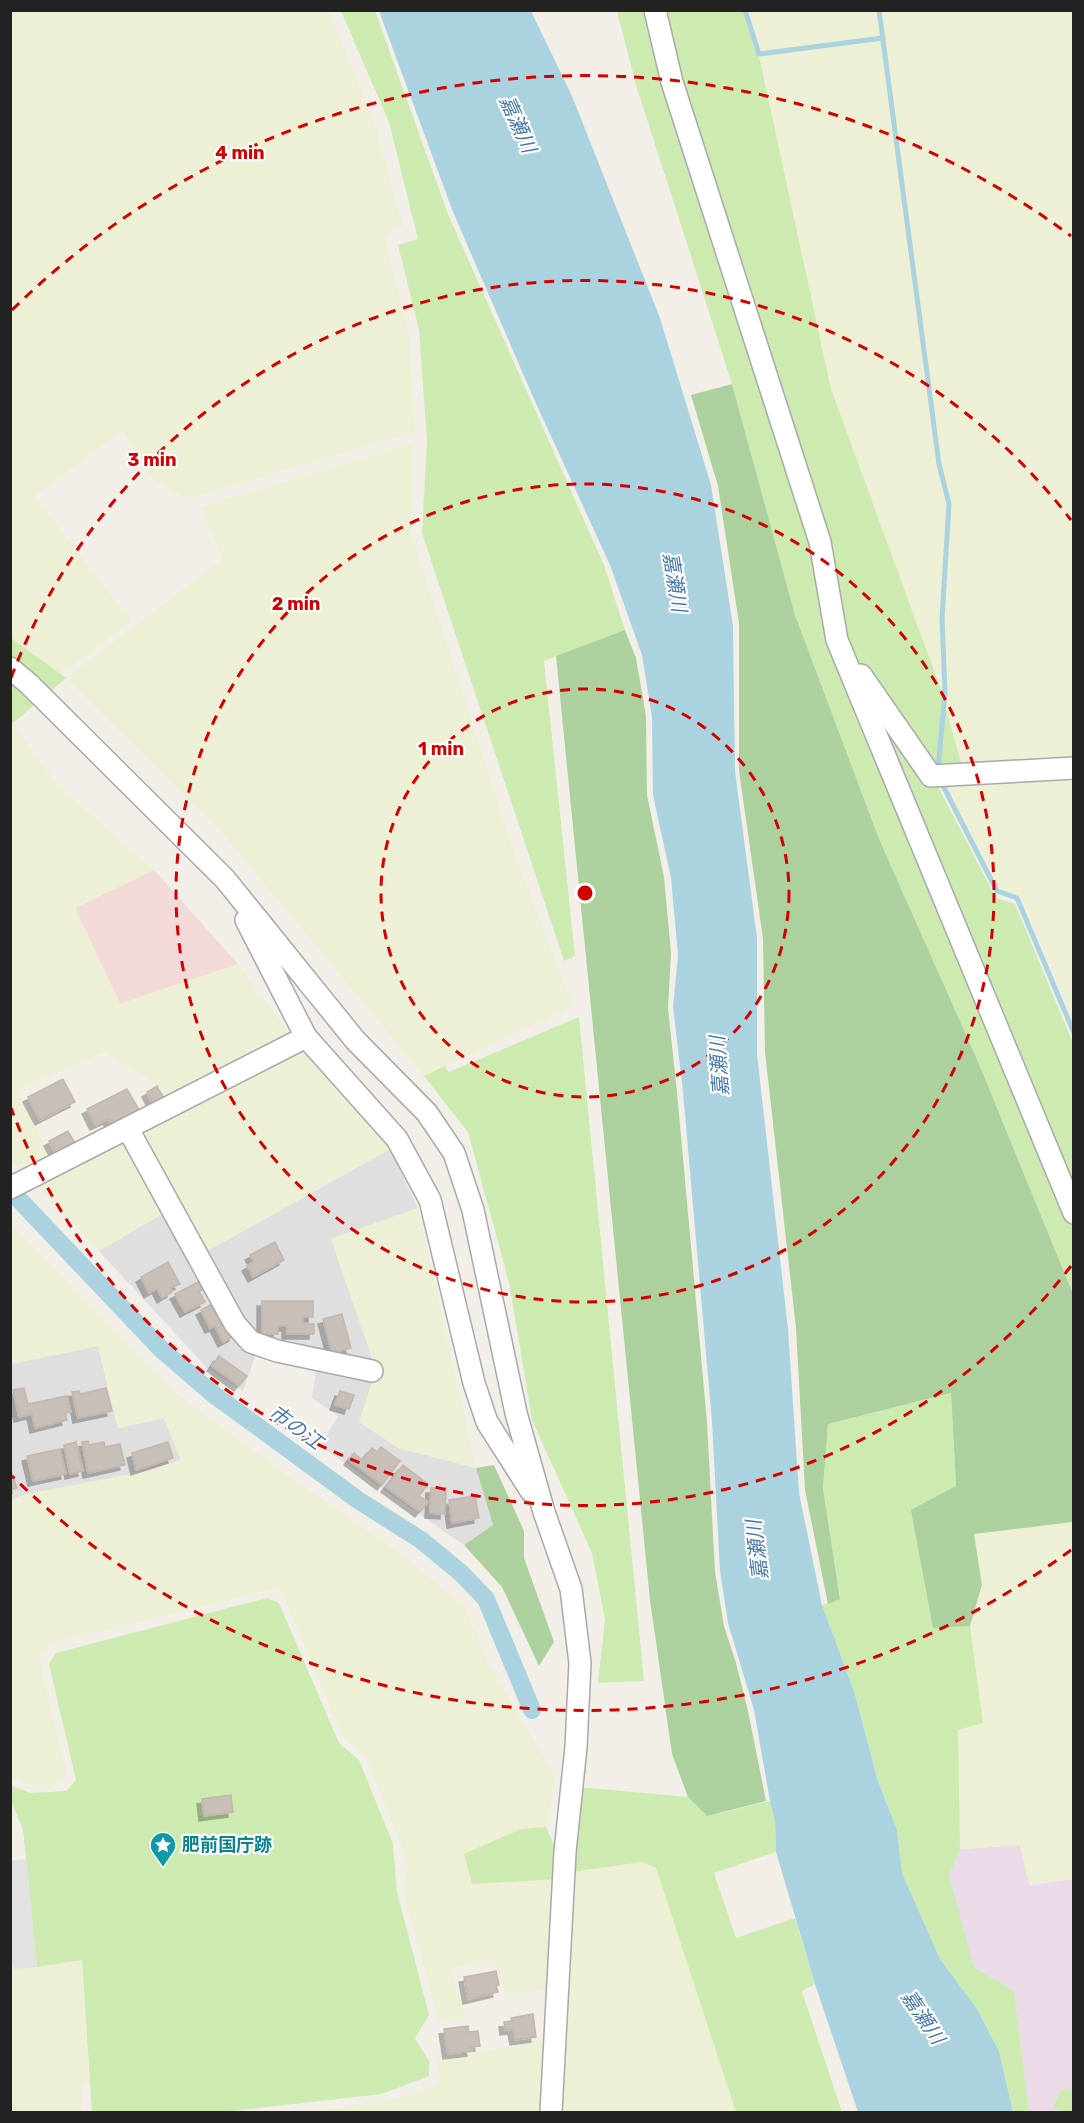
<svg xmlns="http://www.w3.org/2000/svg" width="1084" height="2123" font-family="Rubik,'Noto Sans JP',sans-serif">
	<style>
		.residential { fill: #e0dfdf }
		.commercial { fill: #f2dad9 }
		.industrial { fill: #ebdbe8 }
		.farmland { fill: #eef0d5; fill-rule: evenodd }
		.grass { fill: #cdebb0 }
		.forest { fill: #add19e }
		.parking { fill: #e2e2e2 }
		.water { fill: #aad3df }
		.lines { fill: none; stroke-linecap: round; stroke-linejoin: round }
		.stream { stroke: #aad3df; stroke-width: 5 }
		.canal { stroke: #aad3df; stroke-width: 18 }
		.building { fill: #c7bfb8; stroke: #c4b6ab; stroke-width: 1.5; filter: url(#shadow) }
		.minor-casing { stroke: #a9a9a9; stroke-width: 24 }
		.minor { stroke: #fff; stroke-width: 21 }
		.ring { fill: none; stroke: #d40000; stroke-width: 3; stroke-dasharray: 10 8 }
		.labels { text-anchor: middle; stroke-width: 4.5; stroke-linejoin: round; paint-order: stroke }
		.culture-label { font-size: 18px; font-weight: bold; fill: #0d838f; stroke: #fff; text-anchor: start }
		.water-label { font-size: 20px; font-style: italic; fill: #4a7aab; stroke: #fff }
		.centre { fill: #d40000; stroke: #fff; stroke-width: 3 }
		.ring-label { font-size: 18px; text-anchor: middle; font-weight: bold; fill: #d40000; stroke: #fff; stroke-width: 4.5; stroke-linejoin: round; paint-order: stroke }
	</style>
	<defs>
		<filter id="shadow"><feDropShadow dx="-5" dy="5" stdDeviation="0" flood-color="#0004"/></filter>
	</defs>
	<rect width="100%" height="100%" fill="#f2efe9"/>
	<g class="residential">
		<polygon points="390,1149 418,1208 331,1239 376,1369 399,1448 476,1468 493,1525 464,1545 320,1446 338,1416 312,1398 317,1362 258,1348 243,1391 208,1369 99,1251 176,1205 202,1254"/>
		<polygon points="98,1346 118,1428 164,1418 181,1460 143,1472 27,1494 11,1500 11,1364"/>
	</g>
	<polygon class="commercial" points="154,870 238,964 120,1004 75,908"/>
	<polygon class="industrial" points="1020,1845 1030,1885 1073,1879 1073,2089 1061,2090 1052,2108 1063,2112 1029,2112 1014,1991 974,1967 948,1875 960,1849"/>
	<g class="farmland">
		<polygon points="10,11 329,11 375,125 403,227 384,235 408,328 415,432 187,499 151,478 123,430 35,496 131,621 61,675 11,637"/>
		<polygon points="746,11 1073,11 1073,761 962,766 940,687 831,389 761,65"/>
		<polygon points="412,443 411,533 515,856 573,1006 424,1076 222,833 66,678 223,559 200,507"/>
		<path d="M11 721 59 787 154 870 75 908 120 1004 238 964 303 1052 390 1149 202 1254 176 1206 99 1251 11 1159ZM105 1052 185 1103 56 1170 18 1090Z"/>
		<polygon points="1073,773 1073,1015 1071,1016 1021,897 1001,890 943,781"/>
		<polygon points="418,1208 476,1468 398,1448 359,1422 376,1369 331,1239"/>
		<polygon points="10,1223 177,1394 280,1470 407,1558 465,1608 488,1662 556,1778 546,1827 521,1829 559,1879 552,1989 506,1996 494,1959 451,1969 466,2017 439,2021 402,1888 409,1865 366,1757 343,1738 280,1588 52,1643 39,1659 67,1775 56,1785 30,1785 11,1778 11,1500 27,1494 143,1472 181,1460 164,1418 118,1428 98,1346 11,1364"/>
		<polygon points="1073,1522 1073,1879 1029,1885 1020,1845 960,1849 957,1729 983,1723 970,1626 982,1585 974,1534"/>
		<polygon points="642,1862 656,1868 736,2112 556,2112 572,1872"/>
		<polygon points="11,1949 14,1969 82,1960 89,2082 81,2083 82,2112 11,2112"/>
		<polygon points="549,2039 546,2112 308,2112 385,2101 440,2084 438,2060"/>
	</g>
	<g class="grass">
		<polygon points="341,11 375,11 448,214 604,565 625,630 544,661 575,956 564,961 422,533 427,441 419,330 398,245 418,239 389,122"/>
		<polygon points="617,11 746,11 761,65 831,389 940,687 962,766 936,783 996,898 1015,904 1073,1043 1073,1294 979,1064 879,839 795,615 732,384 636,85"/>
		<polygon points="10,637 66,678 13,723 10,721"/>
		<polygon points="579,1017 644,1681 598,1683 605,1620 592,1553 532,1420 509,1282 468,1132 424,1076 445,1066 449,1072"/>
		<polygon points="951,1393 956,1486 933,1627 970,1626 983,1723 958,1730 960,1849 949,1875 974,1967 1014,1991 1029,2112 1013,2112 999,2051 977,2009 940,1959 902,1873 897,1830 878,1781 854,1691 822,1605 840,1598 823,1488 828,1424"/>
		<polygon points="267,1598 279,1603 339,1743 359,1760 393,1844 397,1892 429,2015 415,2038 429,2061 429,2076 382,2094 224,2112 92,2112 82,1960 37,1967 23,1829 11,1801 10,1785 30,1793 66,1791 76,1780 49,1664 56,1653"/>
		<polygon points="579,1787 688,1797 707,1816 770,1801 775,1821 776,1852 714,1873 736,1938 795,1918 815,1984 802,1991 842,2112 736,2112 656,1868 642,1862 572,1872"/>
		<polygon points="546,1827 558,1854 559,1879 472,1884 464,1854 521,1829"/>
		<polygon points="1073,2089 1073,2112 1063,2112 1052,2108 1061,2090"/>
	</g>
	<g class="forest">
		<polygon points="732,384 795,615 879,839 979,1064 1073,1294 1073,1522 974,1534 982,1585 970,1626 933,1628 911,1510 956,1486 951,1393 828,1424 823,1488 840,1599 828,1604 805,1490 796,1328 765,1052 763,939 739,771 739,623 718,486 691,395"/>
		<polygon points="625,630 636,658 646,716 647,795 664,877 671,953 668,1008 677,1092 707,1422 715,1572 724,1626 736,1663 748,1711 766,1801 707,1816 688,1797 672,1754 650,1600 556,656"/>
		<polygon points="494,1465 524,1531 524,1558 554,1642 539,1666 502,1587 464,1545 493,1525 476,1468"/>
	</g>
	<polygon class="parking" points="26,1859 37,1967 14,1969 10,1949 11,1861"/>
	<polygon class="water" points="379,11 531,11 572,96 660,318 711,485 733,626 735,771 757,938 757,1054 788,1329 799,1493 822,1605 854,1691 878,1781 897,1830 902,1873 940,1959 977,2009 999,2051 1013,2112 858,2112 815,1984 776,1852 775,1821 770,1801 754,1710 728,1623 720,1571 712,1422 683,1092 673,1007 678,955 671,878 653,795 652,717 642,655 610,565 534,399 453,212"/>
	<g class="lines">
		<g class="stream">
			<polyline points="745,10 759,54 883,38"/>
			<polyline points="879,10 939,464 949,504 942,618 945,692 938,770"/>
			<polyline points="940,780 997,891 1017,898 1074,1033"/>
		</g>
		<polyline class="canal" points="10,1190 162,1350 213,1394 358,1500 421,1540 461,1573 486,1599 532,1710"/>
	</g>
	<g class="building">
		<polygon points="63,1079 75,1102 40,1120 28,1097"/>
		<polygon points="157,1086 166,1102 155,1108 147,1092"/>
		<polygon points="127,1089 139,1110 111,1124 108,1119 95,1125 87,1109"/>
		<polygon points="68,1131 77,1147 57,1156 49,1141"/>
		<polygon points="275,1242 284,1260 253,1277 247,1266 254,1262 250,1255"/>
		<polygon points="168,1262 180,1284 170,1288 172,1292 162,1298 157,1288 149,1293 141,1277"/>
		<polygon points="200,1281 204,1289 199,1291 205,1302 185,1312 175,1294"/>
		<polygon points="262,1301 313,1301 313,1317 303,1317 303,1324 314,1324 314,1334 287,1334 287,1326 278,1326 278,1334 262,1334"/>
		<polygon points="216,1302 234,1336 223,1342 215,1326 210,1328 201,1310"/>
		<polygon points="342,1314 351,1348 332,1353 323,1319"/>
		<polygon points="219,1356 247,1376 239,1386 212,1366"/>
		<polygon points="24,1388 28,1404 67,1396 71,1412 65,1413 67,1420 35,1428 32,1414 19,1417 13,1390"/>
		<polygon points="106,1388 112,1411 78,1418 72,1392 79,1391 80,1394"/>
		<polygon points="340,1391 354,1395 349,1409 335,1405"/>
		<polygon points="88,1441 89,1445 104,1442 105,1447 120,1444 125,1465 88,1473 82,1442"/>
		<polygon points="76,1442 83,1471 70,1474 64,1445"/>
		<polygon points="168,1442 173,1458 136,1470 132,1453"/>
		<polygon points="381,1447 400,1461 382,1485 349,1460 354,1453 362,1460 372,1448 377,1452"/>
		<polygon points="60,1449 66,1474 33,1481 27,1456"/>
		<polygon points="403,1465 428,1484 419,1496 428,1502 420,1512 386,1487"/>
		<polygon points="10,1468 17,1488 10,1490"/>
		<polygon points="431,1488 446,1488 445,1514 430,1513"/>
		<polygon points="475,1496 479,1518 452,1523 449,1500"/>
		<polygon points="231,1795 233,1812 204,1816 202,1799"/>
		<polygon points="496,1971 499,1985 496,1986 498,1992 468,1999 464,1977"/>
		<polygon points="533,2014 536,2037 515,2040 513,2029 505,2030 504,2022 512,2021 511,2018"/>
		<polygon points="468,2026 469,2032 478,2031 480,2046 471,2047 472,2051 448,2054 444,2029"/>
	</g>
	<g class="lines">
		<g class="minor-casing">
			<g id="minor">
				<polyline points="655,10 672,82 820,542 837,640 1074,1213"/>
				<polyline points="10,668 29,684 225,879 355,1040 427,1113 454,1153 473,1210 516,1413 544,1512 571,1589 580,1663 576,1747 565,1852 551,2112"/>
				<polyline points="861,675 931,776 1074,768"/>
				<polyline points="306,1037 397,1139 430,1200 474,1383 487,1422 531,1491"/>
				<polyline points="128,1129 235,1324 251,1342 277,1351 372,1371"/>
				<polyline points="10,1188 306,1037 246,920"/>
			</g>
		</g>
		<use href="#minor" class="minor"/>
	</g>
	<g class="ring">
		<circle cx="585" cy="893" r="204"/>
		<circle cx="585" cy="893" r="409"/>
		<path d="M1071 1266A613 613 0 0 1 11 1108M11 678A613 613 0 0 1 1071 520"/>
		<path d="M1071 1550A817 817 0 0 1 12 1476M12 310A817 817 0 0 1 1071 236"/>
	</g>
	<defs>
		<g id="sight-pin" transform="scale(1.35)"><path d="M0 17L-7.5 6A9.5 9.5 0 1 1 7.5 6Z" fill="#0f9aa8" stroke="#fff"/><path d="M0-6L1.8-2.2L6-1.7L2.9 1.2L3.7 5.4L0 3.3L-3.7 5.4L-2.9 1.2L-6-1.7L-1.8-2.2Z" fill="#fff"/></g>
	</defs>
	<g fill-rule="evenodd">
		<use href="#sight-pin" x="163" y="1845"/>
	</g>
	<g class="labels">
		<g class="culture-label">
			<text x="182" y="1851">肥前国庁跡</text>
		</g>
		<g class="water-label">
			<text transform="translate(518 124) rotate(66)" y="7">嘉瀬川</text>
			<text transform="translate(675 582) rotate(81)" y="7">嘉瀬川</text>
			<text transform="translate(719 1066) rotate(-94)" y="7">嘉瀬川</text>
			<text transform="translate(296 1427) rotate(36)" y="7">市の江</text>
			<text transform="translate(757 1550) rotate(-97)" y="7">嘉瀬川</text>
			<text transform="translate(923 2017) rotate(56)" y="7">嘉瀬川</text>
		</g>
	</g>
	<circle cx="585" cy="893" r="9" class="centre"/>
	<g class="ring-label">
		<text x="240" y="159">4 min</text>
		<text x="152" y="466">3 min</text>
		<text x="296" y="610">2 min</text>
		<text x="441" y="755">1 min</text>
	</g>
	<rect width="1084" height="2123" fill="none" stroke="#222222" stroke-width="24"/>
</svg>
